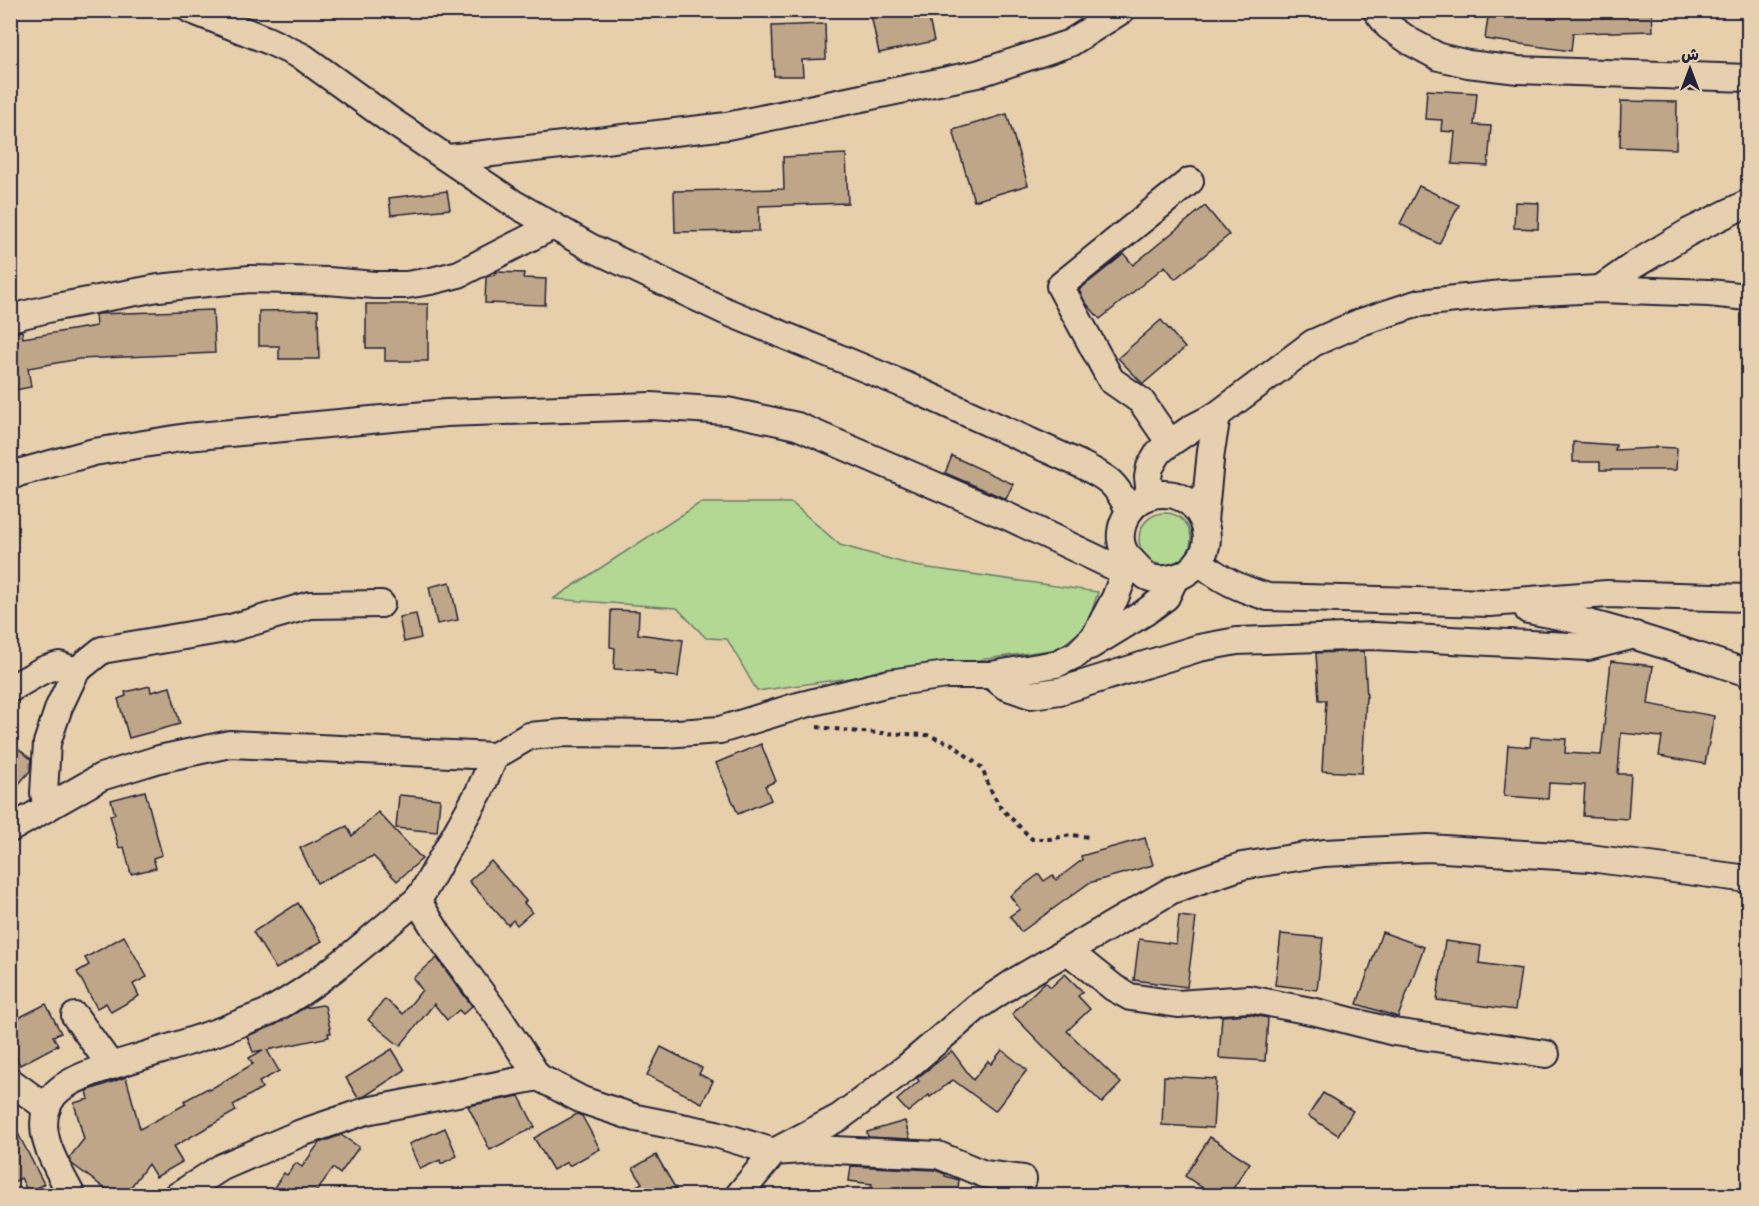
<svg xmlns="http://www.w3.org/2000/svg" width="1759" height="1206" font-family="Dekko,'Playpen Sans Arabic',sans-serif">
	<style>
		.green { fill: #b2d894; stroke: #6a7d68; stroke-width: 1.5 }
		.building { fill: #c0a688; stroke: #22223b; stroke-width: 1.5 }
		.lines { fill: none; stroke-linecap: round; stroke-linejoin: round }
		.minor-casing { stroke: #22223b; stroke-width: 30 }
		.path { stroke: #22223b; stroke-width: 4; stroke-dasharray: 4.5 4.5; stroke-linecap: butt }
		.minor { stroke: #e7d0af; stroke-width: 26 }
	</style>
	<rect width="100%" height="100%" fill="#e8cfac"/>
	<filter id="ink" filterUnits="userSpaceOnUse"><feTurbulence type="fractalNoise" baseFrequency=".0167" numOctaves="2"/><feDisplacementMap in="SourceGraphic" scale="12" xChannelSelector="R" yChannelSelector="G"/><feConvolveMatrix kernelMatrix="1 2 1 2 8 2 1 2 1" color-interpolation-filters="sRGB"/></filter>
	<g filter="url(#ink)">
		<g class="green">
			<polygon points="700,503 792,503 840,545 915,566 1098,592 1087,626 1058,649 757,691 727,639 706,638 677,608 553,599"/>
			<circle cx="1165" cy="539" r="26"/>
		</g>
		<g class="building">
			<polygon points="870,10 927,10 934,41 879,53"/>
			<polygon points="1489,10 1652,10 1653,31 1573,33 1571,51 1485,39"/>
			<polygon points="825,24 826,59 802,60 803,76 774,76 772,26"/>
			<polygon points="1427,90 1477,93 1474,125 1491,126 1488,166 1452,164 1455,132 1441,131 1442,120 1425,119"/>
			<polygon points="1621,101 1677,102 1676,149 1620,147"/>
			<polygon points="1007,114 1028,185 974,201 953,130"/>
			<polygon points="846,154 848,203 759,206 759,231 675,232 674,191 784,189 783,157"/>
			<polygon points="1419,186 1459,205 1439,244 1400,224"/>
			<polygon points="447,191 450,209 391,215 389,198"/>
			<polygon points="1515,202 1539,203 1538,229 1514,228"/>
			<polygon points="1205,206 1229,235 1175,279 1165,266 1100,319 1085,302 1079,290 1124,254 1133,265"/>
			<polygon points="495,272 524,273 523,278 546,279 545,305 485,303 486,277 495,275"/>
			<polygon points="366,304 428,304 428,361 385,361 385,348 366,348"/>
			<polygon points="213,310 215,353 79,359 28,368 31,387 10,391 10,333 22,331 23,338 96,326 95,315 97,314"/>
			<polygon points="318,310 319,359 279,359 279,346 259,346 259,311"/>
			<polygon points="1161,320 1185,348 1143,384 1118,358"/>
			<polygon points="1573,442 1616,445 1615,450 1655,448 1655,447 1677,448 1676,470 1600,470 1600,462 1573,462"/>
			<polygon points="952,456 1013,484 1006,499 945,473"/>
			<polygon points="450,582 458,620 437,624 429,587"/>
			<polygon points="611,610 639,611 638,634 683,640 678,677 654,674 654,671 614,669 615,648 610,647"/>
			<polygon points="416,614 421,638 404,642 399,617"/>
			<polygon points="1364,651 1367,697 1366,697 1362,773 1322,771 1326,700 1319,700 1316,653"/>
			<polygon points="1611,661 1653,666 1648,704 1714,716 1705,764 1659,756 1662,737 1621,733 1618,774 1631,774 1628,819 1583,816 1585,785 1549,783 1548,799 1504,796 1508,745 1530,747 1531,737 1566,739 1565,753 1601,755"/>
			<polygon points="150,686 151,692 170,687 180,724 129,738 118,699 126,696 125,692"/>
			<polygon points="10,742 31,759 30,771 10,794"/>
			<polygon points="761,744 776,781 765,786 771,800 738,814 716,763"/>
			<polygon points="145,791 162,855 153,858 156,868 131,874 124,847 119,848 110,815 115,814 111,800"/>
			<polygon points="399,795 440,799 437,832 396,828"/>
			<polygon points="378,812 422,859 397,881 373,856 317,883 300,848 347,826 352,836"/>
			<polygon points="1145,838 1153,865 1089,883 1021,932 1010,916 1020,909 1010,896 1039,874 1044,881 1053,875 1056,880 1082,860 1081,856"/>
			<polygon points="491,861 526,901 524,903 532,912 517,925 513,920 508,925 469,881"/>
			<polygon points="298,903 322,941 276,969 253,932"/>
			<polygon points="1179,916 1196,918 1187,987 1134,980 1139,939 1176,944"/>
			<polygon points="1382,932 1424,947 1398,1017 1357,1004"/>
			<polygon points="1281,934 1323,938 1317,990 1275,985"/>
			<polygon points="124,936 147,977 133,984 139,996 111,1012 106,1003 97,1008 77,972 89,965 85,958"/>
			<polygon points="1445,941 1481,946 1479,963 1521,969 1515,1010 1437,1000"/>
			<polygon points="437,958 472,1006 463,1014 459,1010 447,1020 434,1004 400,1046 368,1020 385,999 403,1014 422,990 413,978"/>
			<polygon points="1065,974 1083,992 1078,996 1090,1009 1067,1031 1121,1083 1102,1103 1043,1046 1012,1014 1045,982 1051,987"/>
			<polygon points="46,1004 61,1033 53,1036 58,1045 20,1065 10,1048 10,1022"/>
			<polygon points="322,1005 325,1006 331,1033 328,1033 329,1037 267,1050 279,1071 259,1082 262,1088 233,1105 236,1111 173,1147 182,1162 156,1177 148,1164 124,1196 115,1196 72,1164 69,1158 84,1139 74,1103 89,1099 87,1091 126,1077 140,1129 186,1104 184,1101 208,1088 209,1090 253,1064 249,1058 263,1050 253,1052 247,1036 275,1025 304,1008"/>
			<polygon points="1248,1014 1268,1018 1265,1061 1219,1058 1222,1016"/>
			<polygon points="661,1047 702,1068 699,1074 713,1081 702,1103 647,1075"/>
			<polygon points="392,1049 405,1070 365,1096 358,1098 346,1078"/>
			<polygon points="1002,1050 1027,1070 995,1111 953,1080 930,1097 929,1095 908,1112 897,1100 919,1081 917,1078 952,1051 973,1080 988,1061 991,1064"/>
			<polygon points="1164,1076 1216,1079 1213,1128 1162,1125"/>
			<polygon points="1323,1093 1353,1111 1338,1135 1308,1116"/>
			<polygon points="519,1096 535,1127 490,1150 468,1106"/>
			<polygon points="577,1114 582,1116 600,1149 569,1166 567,1162 553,1170 534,1138"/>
			<polygon points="10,1118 44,1184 28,1192 21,1178 10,1184"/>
			<polygon points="905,1121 910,1139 868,1137 867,1132"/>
			<polygon points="445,1128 457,1156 441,1164 440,1160 420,1169 409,1144"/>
			<polygon points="341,1135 359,1147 340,1174 333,1168 313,1196 268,1196 284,1173 287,1175 296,1163 302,1167 319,1143"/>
			<polygon points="1210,1137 1250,1163 1228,1196 1215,1196 1185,1176"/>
			<polygon points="656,1155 680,1196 619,1196 642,1183 633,1168"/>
			<polygon points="851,1166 935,1170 945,1174 945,1176 959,1180 957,1196 910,1196 871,1190 872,1184 849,1181"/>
		</g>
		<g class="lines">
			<g class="minor-casing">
				<g id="minor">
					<path d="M191 10 267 40 303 57 390 120 513 203 590 247 725 311 905 385 1082 465C1109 479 1115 482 1129 510"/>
					<polyline points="1376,10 1388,26 1411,42 1439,57 1468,64 1518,70 1748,78"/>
					<polyline points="449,158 727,126 977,74 1070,43 1122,10"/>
					<polyline points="1600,289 1634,265 1689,232 1748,203"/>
					<polyline points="10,318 56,307 109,297 158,288 207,283 250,279 328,281 375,285 406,285 431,281 459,274 553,226"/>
					<polyline points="1170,443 1141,401 1111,380 1060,286 1190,181"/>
					<polyline points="10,477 18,473 94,452 187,437 446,413 651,406 727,411 797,426 1009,517 1125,572"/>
					<path d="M1163 494C1168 494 1173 494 1177 496 1199 503 1213 530 1204 552 1199 562 1193 570 1182 575 1172 579 1157 582 1146 576 1143 574 1140 569 1137 566 1134 563 1130 559 1127 556 1112 535 1126 504 1150 496 1154 494 1159 494 1163 494Z"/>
					<polyline points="1150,495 1148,477 1150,467 1159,452 1170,443 1192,428 1217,415 1313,343 1361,322 1419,303 1502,294 1600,289 1709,293 1748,297"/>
					<polyline points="1204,521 1211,451 1217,415"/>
					<polyline points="1131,560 1125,572 1115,598 1095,636 1077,654 1056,664 991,675 947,675 889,683 798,706 720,730 664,734 564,733 529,736 495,756 479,792 423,892 417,900 438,934 498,1016 538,1077 582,1100 636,1118 716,1134 774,1152 840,1117 907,1067 977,1007 1019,979 1172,890 1242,866 1324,853 1428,848 1590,858 1748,879"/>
					<path d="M1199 561C1220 580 1241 589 1268 597L1490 603 1607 594 1748 598"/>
					<path d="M1528 610C1604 623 1676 649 1748 673"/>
					<polyline points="1090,646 1144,613 1166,597 1175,578"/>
					<polyline points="991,675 1005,686 1031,695 1060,691 1199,648 1237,641 1374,636 1588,647 1635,635"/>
					<polyline points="10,689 43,670 59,665 76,671"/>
					<polyline points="47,808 44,793 47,743 59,707 76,671 102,650 231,628 310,605 381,604"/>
					<polyline points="10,829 101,777 159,759 230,744 495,756"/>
					<polyline points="1068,951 1114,988 1130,997 1178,1004 1249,999 1316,1012 1394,1032 1546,1054"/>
					<polyline points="75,1016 111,1066"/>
					<polyline points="10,1081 47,1108"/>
					<path d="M72 1196C57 1166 29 1127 54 1095 68 1077 117 1064 140 1057 175 1046 210 1036 243 1022 253 1018 263 1015 272 1010 325 981 370 939 417 900"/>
					<polyline points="177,1196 222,1167 301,1133 366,1111 538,1077"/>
					<polyline points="738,1196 774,1152 815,1149 938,1155 984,1174 1023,1179"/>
				</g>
			</g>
			<polyline class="path" points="817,727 860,732 927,735 952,744 982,768 990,789 1001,808 1032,839 1050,839 1071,835 1091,837"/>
			<use href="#minor" class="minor"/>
		</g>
	</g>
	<rect width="1759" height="1206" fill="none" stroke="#e7d0af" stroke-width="36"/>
	<rect x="18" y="18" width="1723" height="1170" fill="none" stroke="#22223b" stroke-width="2" filter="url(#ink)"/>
	<g transform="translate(1690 69)" stroke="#e7d0af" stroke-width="4.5" paint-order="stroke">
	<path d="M0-4.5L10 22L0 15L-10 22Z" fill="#22223b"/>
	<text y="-9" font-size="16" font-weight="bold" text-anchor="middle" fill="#22223b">ش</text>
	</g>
</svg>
